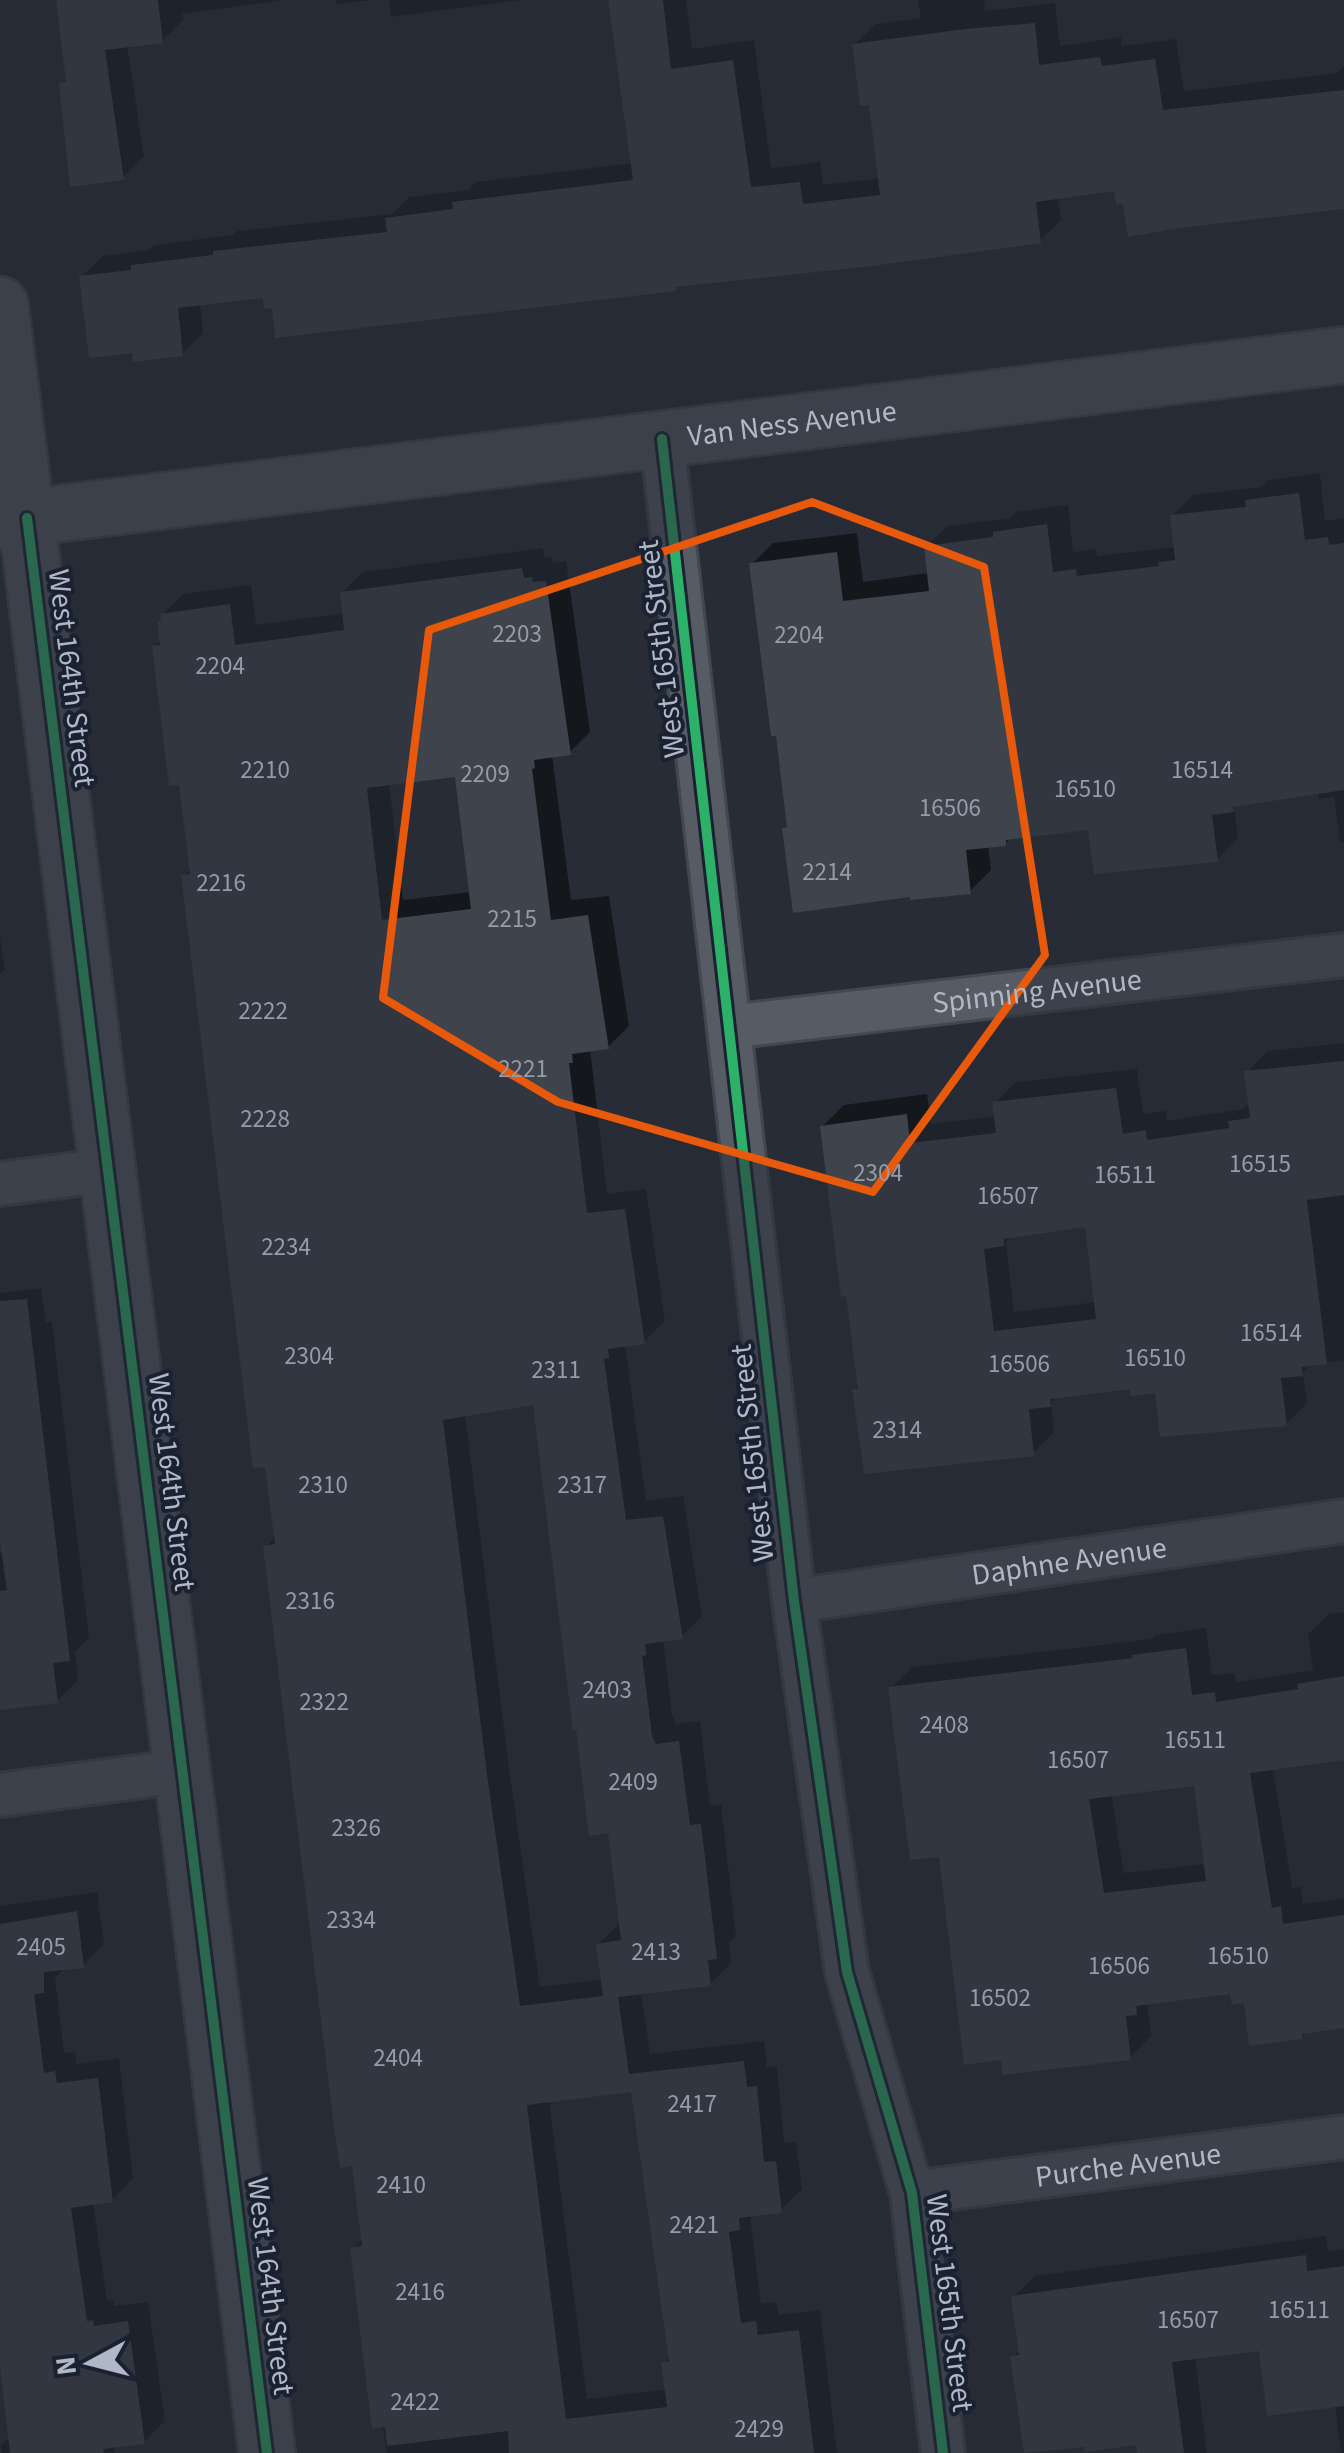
<svg xmlns="http://www.w3.org/2000/svg" width="1344" height="2453" font-family="'Source Sans 3',sans-serif">
	<style>
		.shadow { fill: #0007; fill-rule: evenodd }
		.building { fill: #3f434c; fill-rule: evenodd }
		.lines { fill: none; stroke-linecap: round; stroke-linejoin: round }
		.street-casing { stroke: #43474f; stroke-width: 48 }
		.secondary-casing { stroke: #43474f; stroke-width: 60 }
		.street { stroke: #575b64; stroke-width: 42 }
		.secondary { stroke: #565a62; stroke-width: 55 }
		.cycleway-casing { stroke: #1a2231; stroke-width: 16 }
		.cycleway { stroke: #2db169; stroke-width: 10 }
		.marked { fill: none; stroke: #e8590c; stroke-width: 8; stroke-linejoin: round }
		.labels { text-anchor: middle; stroke-width: 8; stroke-linejoin: round; paint-order: stroke }
		.number-label { font-size: 25px; fill: #949ba9 }
		.street-label { font-size: 30px; fill: #b0b8c8; stroke: #1a2231 }
	</style>
	<rect width="100%" height="100%" fill="#272c36"/>
	<g class="shadow">
		<polygon points="58,0 285,0 182,14 183,20 162,41 127,45 144,156 123,177 62,84 68,78"/>
		<polygon points="335,0 374,0 336,4"/>
		<polygon points="389,0 520,0 391,17"/>
		<polygon points="611,0 686,0 692,49 754,40 771,168 820,162 823,185 881,178 872,102 854,45 875,24 921,18 918,0 984,0 985,11 1055,3 1060,46 1121,37 1122,46 1176,39 1184,91 1337,73 1344,66 1344,209 1178,225 1125,201 1117,188 1058,196 1061,220 1040,241 679,284 675,288 274,305 265,295 200,303 203,333 182,354 134,350 82,277 103,256 149,250 154,245 232,235 237,231 392,214 409,197 468,190 476,182 633,163"/>
		<polygon points="1320,473 1325,521 1344,518 1344,842 1340,842 1334,797 1319,799 1318,791 1238,804 1234,808 1238,838 1217,859 1090,827 1012,837 1005,844 988,845 991,870 970,891 784,829 789,824 752,564 773,543 857,533 863,582 929,573 926,547 947,526 1010,518 1016,512 1068,505 1073,552 1096,549 1097,556 1176,547 1172,516 1193,495 1261,487 1268,480"/>
		<path d="M543 548 544 558 552 557 553 563 566 561 590 732 569 753 552 755 571 900 609 896 629 1026 608 1047 590 1049 607 1194 646 1189 665 1321 644 1342 625 1344 646 1501 683 1496 702 1616 681 1637 663 1639 672 1714 676 1724 700 1721 710 1806 721 1804 736 1936 729 1943 731 1963 710 1984 641 1992 650 2054 764 2041 767 2068 777 2066 784 2143 796 2141 802 2189 781 2210 750 2217 761 2304 776 2302 779 2315 820 2310 837 2453H387L353 2249 363 2238 266 1547 276 1536 183 876 192 868 181 782 154 647 162 639V615L183 594 251 585 256 625 345 613 342 593 363 572ZM457 775 471 892 403 900 389 783ZM535 1402 610 1830 621 1922 599 1944 603 1979 540 1987 508 1760 465 1414ZM633 2089 671 2356 664 2363 667 2389 587 2399 549 2100Z"/>
		<polygon points="0,937 5,970 0,974"/>
		<path d="M1344 1043V1360L1310 1365 1303 1372 1307 1403 1286 1424 1132 1386 1059 1395 1051 1403 1054 1432 1033 1453 855 1390 860 1385 823 1126 844 1105 927 1094 931 1124 996 1116 995 1103 1016 1082 1137 1069 1143 1114 1166 1111 1167 1121 1243 1109 1250 1102 1247 1072 1268 1051ZM1087 1225 1097 1302 1014 1312 1006 1242 1012 1236Z"/>
		<polygon points="41,1288 46,1322 52,1322 89,1638 75,1652 78,1680 57,1701 0,1708 0,1552 4,1552 0,1524 0,1293"/>
		<path d="M1344 1612V1757L1273 1767 1292 1888 1301 1887 1303 1904 1344 1898V2027L1306 2032 1301 2037 1232 1991 1147 2002 1151 2036 1130 2057 1003 2058 891 1688 912 1667 1152 1639 1156 1635 1206 1628 1212 1675 1235 1673 1236 1682 1313 1670 1308 1634 1329 1614ZM1196 1783 1206 1864 1124 1873 1111 1793Z"/>
		<polygon points="97,1892 104,1944 83,1965 64,1969 55,1978 64,2053 75,2052 77,2064 119,2058 133,2178 112,2200 93,2202 107,2301 114,2300 114,2306 148,2302 165,2421 144,2442 114,2445 115,2453 2,2453 1,2445 11,2436 0,2352 0,1906"/>
		<polygon points="1326,2236 1328,2251 1344,2249 1344,2453 1341,2453 1335,2405 1261,2348 1195,2356 1207,2453 1140,2453 1139,2442 1013,2357 1021,2348 1014,2297 1035,2276"/>
	</g>
	<g class="building">
		<polygon points="56,0 158,0 163,43 105,50 124,180 70,187 59,83 66,82"/>
		<polygon points="608,0 663,0 671,69 733,60 751,187 800,182 803,204 880,195 869,105 860,106 852,44 965,29 1035,23 1039,65 1100,57 1102,66 1155,59 1163,110 1344,90 1344,209 1179,228 1128,237 1123,204 1116,205 1114,191 1036,202 1041,243 872,266 676,287 676,291 275,338 272,308 264,309 263,298 178,308 183,356 133,362 132,353 89,358 79,276 131,270 131,265 213,255 213,251 387,232 385,218 453,209 452,202 633,180"/>
		<polygon points="1299,493 1305,540 1328,537 1329,545 1344,543 1344,790 1233,807 1234,812 1212,815 1218,862 1094,874 1088,830 1006,840 1006,846 966,850 971,894 910,900 910,897 793,913 782,828 787,827 776,736 771,736 749,563 837,552 843,601 929,591 924,546 993,537 993,532 1047,524 1053,572 1076,569 1077,576 1159,566 1158,562 1175,560 1170,515 1246,507 1245,500"/>
		<path d="M522 568 524 578 532 577 533 582 546 581 571 755 534 760 535 768 532 769 551 920 588 915 609 1049 572 1054 573 1063H569L587 1213 625 1209 645 1344 608 1349 609 1358 604 1359 626 1520 663 1516 683 1639 645 1644 646 1655 642 1656 652 1736 656 1744 679 1741 690 1825 701 1824 717 1959 708 1960 711 1986 618 1997 629 2074 744 2061 747 2087 757 2086 764 2162 776 2161 782 2213 739 2218 740 2230 729 2232 741 2323 756 2321 758 2335 799 2330 814 2453H509L508 2431 387 2446 385 2427 372 2429 350 2248 362 2246 352 2166 340 2168 335 2135 263 1546 275 1544 265 1467 253 1468 181 875 190 874 179 785 169 786 152 646 160 645 157 621H161L160 614 230 604 235 645 344 630 340 592ZM455 777 471 909 382 920 367 788ZM533 1405 573 1731 576 1730 589 1836 608 1833 621 1940 596 1944 603 1996 520 2006 488 1782 443 1420ZM631 2092 669 2361 661 2362 667 2407 566 2419 527 2105Z"/>
		<path d="M1344 1061V1195L1307 1200 1327 1364 1302 1367 1303 1376 1281 1378 1287 1426 1160 1437 1155 1393 1131 1396 1130 1389 1050 1399 1051 1407 1029 1409 1034 1456 864 1474 852 1389H858L846 1296 841 1297 820 1126 907 1114 910 1143 996 1133 992 1102 1116 1088 1123 1134 1146 1130 1147 1140 1229 1128 1228 1121 1250 1118 1244 1071ZM1085 1227 1096 1319 994 1331 984 1249 1004 1246V1239Z"/>
		<polygon points="27,1299 70,1661 53,1663 58,1703 0,1710 0,1591 7,1590 0,1542 0,1301"/>
		<path d="M1186 1648 1192 1695 1215 1692 1216 1702 1298 1689 1297 1684 1344 1676V1760L1250 1773 1272 1908 1281 1906 1283 1924 1344 1915V2028L1302 2034V2039L1249 2046 1244 2003 1232 2005 1230 1994 1136 2006 1137 2015 1126 2016 1131 2060 1002 2075 1001 2060 964 2065 939 1857 910 1860 888 1687 1133 1658 1132 1655ZM1194 1786 1206 1881 1104 1893 1089 1799Z"/>
		<polygon points="77,1911 84,1968 44,1972 44,1993 34,1994 44,2073 55,2071 57,2083 98,2078 113,2202 71,2208 87,2321 93,2320 94,2326 128,2321 145,2444 103,2449 104,2453 10,2453 0,2367 0,1924"/>
		<polygon points="1306,2255 1307,2271 1344,2266 1344,2406 1267,2416 1259,2351 1172,2362 1184,2453 1137,2453 1136,2445 1085,2452 1084,2447 1024,2453 1010,2356 1019,2355 1011,2296"/>
	</g>
	<g class="lines">
		<g class="street-casing">
			<g id="street">
				<polyline points="662,439 794,1601 847,1972 912,2193 943,2453"/>
				<path id="s1" d="M729 1027 1344 955"/>
				<polyline points="0,1184 108,1170"/>
				<path id="s2" d="M794 1601 1344 1521"/>
				<polyline points="0,1795 182,1771"/>
				<path id="s3" d="M912 2193 1344 2137"/>
			</g>
		</g>
		<g class="secondary-casing">
			<g id="secondary">
				<polyline points="0,305 267,2453"/>
				<path id="s4" d="M0 521 1344 355"/>
			</g>
		</g>
		<use href="#street" class="street"/>
		<use href="#secondary" class="secondary"/>
		<g class="cycleway-casing">
			<g id="cycleway">
				<polyline points="662,439 794,1601 847,1972 912,2193 943,2453"/>
				<polyline points="27,518 267,2453"/>
			</g>
		</g>
		<use href="#cycleway" class="cycleway"/>
	</g>
	<path d="M0 0H1344V2453H0ZM812 502 984 567 1045 955 873 1192 558 1102 383 998 429 630Z" fill="#272c36" fill-opacity=".55" fill-rule="evenodd"/>
	<path class="marked" d="M812 502 984 567 1045 955 873 1192 558 1102 383 998 429 630Z"/>
	<g class="labels">
		<g class="number-label">
			<text x="517" y="642">2203</text>
			<text x="799" y="643">2204</text>
			<text x="220" y="674">2204</text>
			<text x="265" y="778">2210</text>
			<text x="1202" y="778">16514</text>
			<text x="485" y="782">2209</text>
			<text x="1085" y="797">16510</text>
			<text x="950" y="816">16506</text>
			<text x="827" y="880">2214</text>
			<text x="221" y="891">2216</text>
			<text x="512" y="927">2215</text>
			<text x="263" y="1019">2222</text>
			<text x="523" y="1077">2221</text>
			<text x="265" y="1127">2228</text>
			<text x="1260" y="1172">16515</text>
			<text x="878" y="1181">2304</text>
			<text x="1125" y="1183">16511</text>
			<text x="1008" y="1204">16507</text>
			<text x="286" y="1255">2234</text>
			<text x="1271" y="1341">16514</text>
			<text x="309" y="1364">2304</text>
			<text x="1155" y="1366">16510</text>
			<text x="1019" y="1372">16506</text>
			<text x="556" y="1378">2311</text>
			<text x="897" y="1438">2314</text>
			<text x="323" y="1493">2310</text>
			<text x="582" y="1493">2317</text>
			<text x="310" y="1609">2316</text>
			<text x="607" y="1698">2403</text>
			<text x="324" y="1710">2322</text>
			<text x="944" y="1733">2408</text>
			<text x="1195" y="1748">16511</text>
			<text x="1078" y="1768">16507</text>
			<text x="633" y="1790">2409</text>
			<text x="356" y="1836">2326</text>
			<text x="351" y="1928">2334</text>
			<text x="41" y="1955">2405</text>
			<text x="656" y="1960">2413</text>
			<text x="1238" y="1964">16510</text>
			<text x="1119" y="1974">16506</text>
			<text x="1000" y="2006">16502</text>
			<text x="398" y="2066">2404</text>
			<text x="692" y="2112">2417</text>
			<text x="401" y="2193">2410</text>
			<text x="694" y="2233">2421</text>
			<text x="420" y="2300">2416</text>
			<text x="1299" y="2318">16511</text>
			<text x="1188" y="2328">16507</text>
			<text x="415" y="2410">2422</text>
			<text x="759" y="2437">2429</text>
		</g>
		<g class="street-label">
			<text dy="10" stroke="none"><textPath href="#s4" startOffset="798">Van Ness Avenue</textPath></text>
			<text transform="translate(661 649) rotate(-97)" y="10">West 165th Street</text>
			<text transform="translate(72 678) rotate(83)" y="10">West 164th Street</text>
			<text dy="10" stroke="none"><textPath href="#s1" startOffset="310">Spinning Avenue</textPath></text>
			<text transform="translate(752 1453) rotate(-96)" y="10">West 165th Street</text>
			<text transform="translate(172 1482) rotate(83)" y="10">West 164th Street</text>
			<text dy="10" stroke="none"><textPath href="#s2" startOffset="278">Daphne Avenue</textPath></text>
			<text dy="10" stroke="none"><textPath href="#s3" startOffset="218">Purche Avenue</textPath></text>
			<text transform="translate(271 2286) rotate(83)" y="10">West 164th Street</text>
			<text transform="translate(950 2303) rotate(83)" y="10">West 165th Street</text>
		</g>
	</g>
	<g transform="translate(90 2363) rotate(263)" stroke="#1a2231" stroke-width="8" paint-order="stroke">
	<path d="M0-8L18 38L0 25L-18 38Z" fill="#b0b8c8"/>
	<text y="-15" font-size="28" font-weight="bold" text-anchor="middle" fill="#b0b8c8">N</text>
	</g>
</svg>
